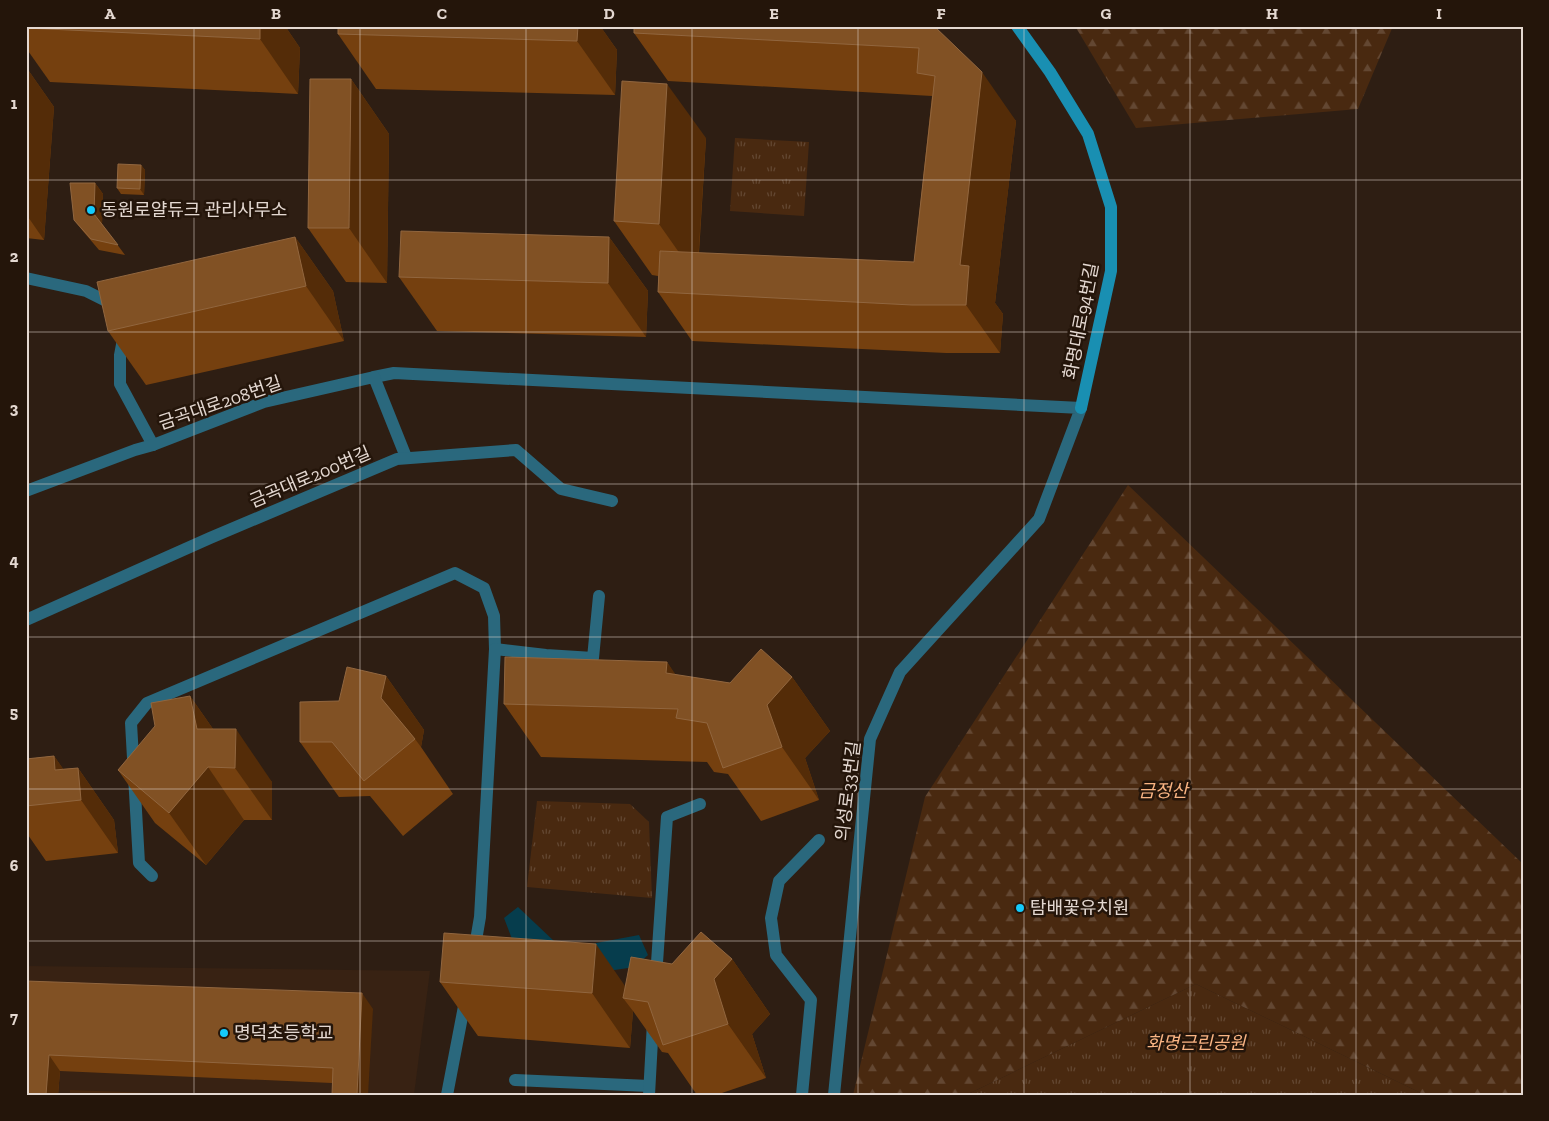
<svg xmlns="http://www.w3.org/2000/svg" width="1549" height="1121" font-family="'Zilla Slab','Noto Sans KR',serif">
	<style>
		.built { fill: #382213 }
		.grass { fill: url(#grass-tufts) }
		.forest { fill: url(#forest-firs) }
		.pitch { fill: #492910 }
		.water { fill: #063d4d }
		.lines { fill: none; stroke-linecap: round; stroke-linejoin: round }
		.street { stroke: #2a687d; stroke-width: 12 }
		.secondary { stroke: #198fb2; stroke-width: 12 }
		.wall { fill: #75400f }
		.shaded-wall { fill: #542c08 }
		.building { fill: #815124; stroke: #91663f }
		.grid { fill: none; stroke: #e4d8d1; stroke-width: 1; stroke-opacity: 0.55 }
		.poi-dot { fill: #14cafb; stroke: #24150a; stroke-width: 2 }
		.labels { text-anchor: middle; stroke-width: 5; stroke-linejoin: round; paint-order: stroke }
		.poi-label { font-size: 18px; fill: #e4d8d1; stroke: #24150a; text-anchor: start }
		.street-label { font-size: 18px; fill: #e4d8d1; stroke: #24150a }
		.park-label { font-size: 18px; font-style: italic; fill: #f9b483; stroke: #24150a }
		.neatline { fill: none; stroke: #e4d8d1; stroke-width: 2 }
		.grid-label { font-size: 16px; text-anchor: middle; font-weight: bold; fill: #e4d8d1 }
	</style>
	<defs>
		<pattern id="grass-tufts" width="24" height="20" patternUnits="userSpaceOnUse" patternTransform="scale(1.25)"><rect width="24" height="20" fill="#492910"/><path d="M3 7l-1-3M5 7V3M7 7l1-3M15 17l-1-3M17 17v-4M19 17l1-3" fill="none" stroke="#634732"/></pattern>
		<pattern id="forest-firs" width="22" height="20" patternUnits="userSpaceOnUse" patternTransform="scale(1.25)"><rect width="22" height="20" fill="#492910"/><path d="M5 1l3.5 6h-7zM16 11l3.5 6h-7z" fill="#634732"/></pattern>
	</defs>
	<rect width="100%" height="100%" fill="#2e1e13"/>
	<polygon class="built" points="26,966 430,971 414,1095 26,1095"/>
	<g class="grass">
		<polygon points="735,138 809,142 804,216 730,211"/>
		<polygon points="537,801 630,804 649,822 652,898 527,887"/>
		<polygon points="1196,984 1425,1095 966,1095"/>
	</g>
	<g class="forest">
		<polygon points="1075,26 1393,26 1358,109 1136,128"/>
		<polygon points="1128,485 1523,864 1523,1095 1425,1095 1196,984 966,1095 853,1095 925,797"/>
	</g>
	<polygon class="pitch" points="70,1090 207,1095 70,1095"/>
	<polygon class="water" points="518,907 555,942 580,946 639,935 648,955 635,967 601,972 515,947 504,918"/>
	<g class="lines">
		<g class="street">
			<polyline points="26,278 86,291 114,305"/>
			<polyline points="124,334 120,355 120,384 153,445"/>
			<polyline points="374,377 394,373 1081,408 1039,519 900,672 870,739 834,1095"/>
			<polyline points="26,491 135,450 153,445 264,402 374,377 406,457"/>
			<polyline points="26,620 210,538 397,459 516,450 561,489 612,501"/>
			<polyline points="152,876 139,863 131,723 147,703 455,573 484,588 494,616 495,649"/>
			<polyline points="474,952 480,917 495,649 546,655 593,658 599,596"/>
			<polyline points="656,977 667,817 700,804"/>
			<polyline points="515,1080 649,1086"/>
			<polyline points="447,1095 466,996"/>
			<polyline points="649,1095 653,1022"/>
			<polyline points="802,1095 811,1000 776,955 771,918 779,881 819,840"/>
		</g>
		<polyline class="secondary" points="1017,26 1050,72 1088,134 1111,207 1111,271 1081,408"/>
	</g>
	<g class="wall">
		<polygon points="26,26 285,26 300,48 298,94 50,82 26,48"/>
		<polygon points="600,26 617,50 615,95 376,89 338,34"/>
		<polygon points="934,26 1016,121 995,303 1003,314 1000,353 946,353 692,341 658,292 658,276 652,275 614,221 706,138 699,253 914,262 932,96 668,81 634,33"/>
		<polygon points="26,67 54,107 44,240 26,238"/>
		<polygon points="351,79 389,134 387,283 346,282 308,228"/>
		<polygon points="141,165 145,170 144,195 121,194 117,188"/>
		<polygon points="95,183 103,194 102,224 125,255 99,250 82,230 74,220"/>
		<polygon points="295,237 333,291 344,341 146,385 108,331"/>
		<polygon points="609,237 648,291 646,337 437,331 399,277"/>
		<polygon points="667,662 675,675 730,683 792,677 830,731 805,758 819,800 761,821 728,774 714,772 707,762 541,757 504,704"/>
		<polygon points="386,676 424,730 421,747 453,794 403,836 370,796 339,797 300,742 339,701"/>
		<polygon points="190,696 213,729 272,782 272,820 244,820 206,865 155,823 118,770"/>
		<polygon points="54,756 63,769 78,768 114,820 118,853 46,861 26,832 26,759"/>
		<polygon points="732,959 770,1014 752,1034 766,1078 716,1095 697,1095 668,1053 662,1052 633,1011 630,1048 478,1036 440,982 625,987 672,964"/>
		<polygon points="26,981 373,1009 332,1083 60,1071 58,1095 26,1095"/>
	</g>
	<g class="shaded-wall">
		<polygon points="260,26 285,26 300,48 298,94 260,39"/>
		<polygon points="578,26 600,26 617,50 615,95 577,41"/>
		<polygon points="26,67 54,107 44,240 26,214"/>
		<polygon points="982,72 1016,121 995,303 1003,314 1000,353 966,305 960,265"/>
		<polygon points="351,79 389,134 387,283 349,228"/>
		<polygon points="667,84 706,138 697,278 659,224"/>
		<polygon points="141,165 145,170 144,195 140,189"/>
		<polygon points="95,183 103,194 102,225 94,214"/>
		<polygon points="295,237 333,291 344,341 306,286"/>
		<polygon points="609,237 648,291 646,337 608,283"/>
		<polygon points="667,662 704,716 666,673"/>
		<polygon points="386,676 424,730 421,747 415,739 381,698"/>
		<polygon points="792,677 830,731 805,758 819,800 782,747 767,705"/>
		<polygon points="190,696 227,749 197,729"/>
		<polygon points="236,729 272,782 272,820 235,768"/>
		<polygon points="54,756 81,794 78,768 114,820 118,853 81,800 55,770"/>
		<polygon points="208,767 244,820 206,865 169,813"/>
		<polygon points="596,944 634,999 623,998 633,1011 630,1048 592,993"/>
		<polygon points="732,959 770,1014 752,1034 766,1078 728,1024 714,979"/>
		<polygon points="362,993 373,1009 368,1095 357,1095"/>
		<polygon points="49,1055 60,1071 58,1095 46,1095"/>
	</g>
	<g class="building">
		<polygon points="26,26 260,26 260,39 26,28"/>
		<polygon points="338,26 578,26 577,41 338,34"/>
		<polygon points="634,26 934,26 982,72 960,265 969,266 966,305 912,305 658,292 660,251 914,262 935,76 917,73 919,48 634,33"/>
		<polygon points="310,79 351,79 349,228 308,228"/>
		<polygon points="622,81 667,84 659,224 614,221"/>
		<polygon points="118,164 141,165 140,189 117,188"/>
		<polygon points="70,183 95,183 94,214 118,245 91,239 74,220"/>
		<polygon points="401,231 609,237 608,283 399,277"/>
		<polygon points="295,237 306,286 108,331 97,282"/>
		<polygon points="761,649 792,677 767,705 782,747 723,768 707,723 676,718 678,709 504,704 505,657 667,662 666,673 730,683"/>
		<polygon points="347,667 386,676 381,698 415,739 364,781 332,742 300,742 300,702 339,701"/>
		<polygon points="190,696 197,729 236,729 235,768 208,767 169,813 118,770 155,726 151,703"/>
		<polygon points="54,756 55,770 78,768 81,800 26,806 26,759"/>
		<polygon points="701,932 732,959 714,979 728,1024 663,1045 648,1002 623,998 631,957 672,964"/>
		<polygon points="444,933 596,944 592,993 440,982"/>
		<polygon points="26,981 362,993 357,1095 332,1095 333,1068 49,1055 46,1095 26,1095"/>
	</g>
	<path class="grid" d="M194 26V1095M360 26V1095M526 26V1095M692 26V1095M858 26V1095M1024 26V1095M1190 26V1095M1356 26V1095M26 180H1523M26 332H1523M26 484H1523M26 637H1523M26 789H1523M26 941H1523"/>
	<g class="poi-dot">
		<circle cx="91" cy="210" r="5"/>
		<circle cx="1020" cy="908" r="5"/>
		<circle cx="224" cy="1033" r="5"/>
	</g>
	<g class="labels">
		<g class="poi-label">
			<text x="101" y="216">동원로얄듀크 관리사무소</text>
			<text x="1030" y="914">탐배꽃유치원</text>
			<text x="234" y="1039">명덕초등학교</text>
		</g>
		<g class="street-label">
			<text transform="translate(1081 321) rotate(-79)" y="6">화명대로94번길</text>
			<text transform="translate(220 403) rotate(-19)" y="6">금곡대로208번길</text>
			<text transform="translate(310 477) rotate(-23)" y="6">금곡대로200번길</text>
			<text transform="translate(848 791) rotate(-83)" y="6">의성로33번길</text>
		</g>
		<g class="park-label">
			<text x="1163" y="797">금정산</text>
			<text x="1196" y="1049">화명근린공원</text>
		</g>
	</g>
	<rect width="1549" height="1121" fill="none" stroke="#24150a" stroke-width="55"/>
	<rect x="28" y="28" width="1494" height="1066" class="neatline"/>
	<g class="grid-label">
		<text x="110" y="19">A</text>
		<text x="276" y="19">B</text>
		<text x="442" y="19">C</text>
		<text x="609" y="19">D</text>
		<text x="774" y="19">E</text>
		<text x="941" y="19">F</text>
		<text x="1106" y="19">G</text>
		<text x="1272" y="19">H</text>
		<text x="1439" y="19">I</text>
		<text x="14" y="109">1</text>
		<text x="14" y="262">2</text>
		<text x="14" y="414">3</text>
		<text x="14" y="566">4</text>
		<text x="14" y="718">5</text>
		<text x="14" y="871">6</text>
		<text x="14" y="1023">7</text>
	</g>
</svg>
